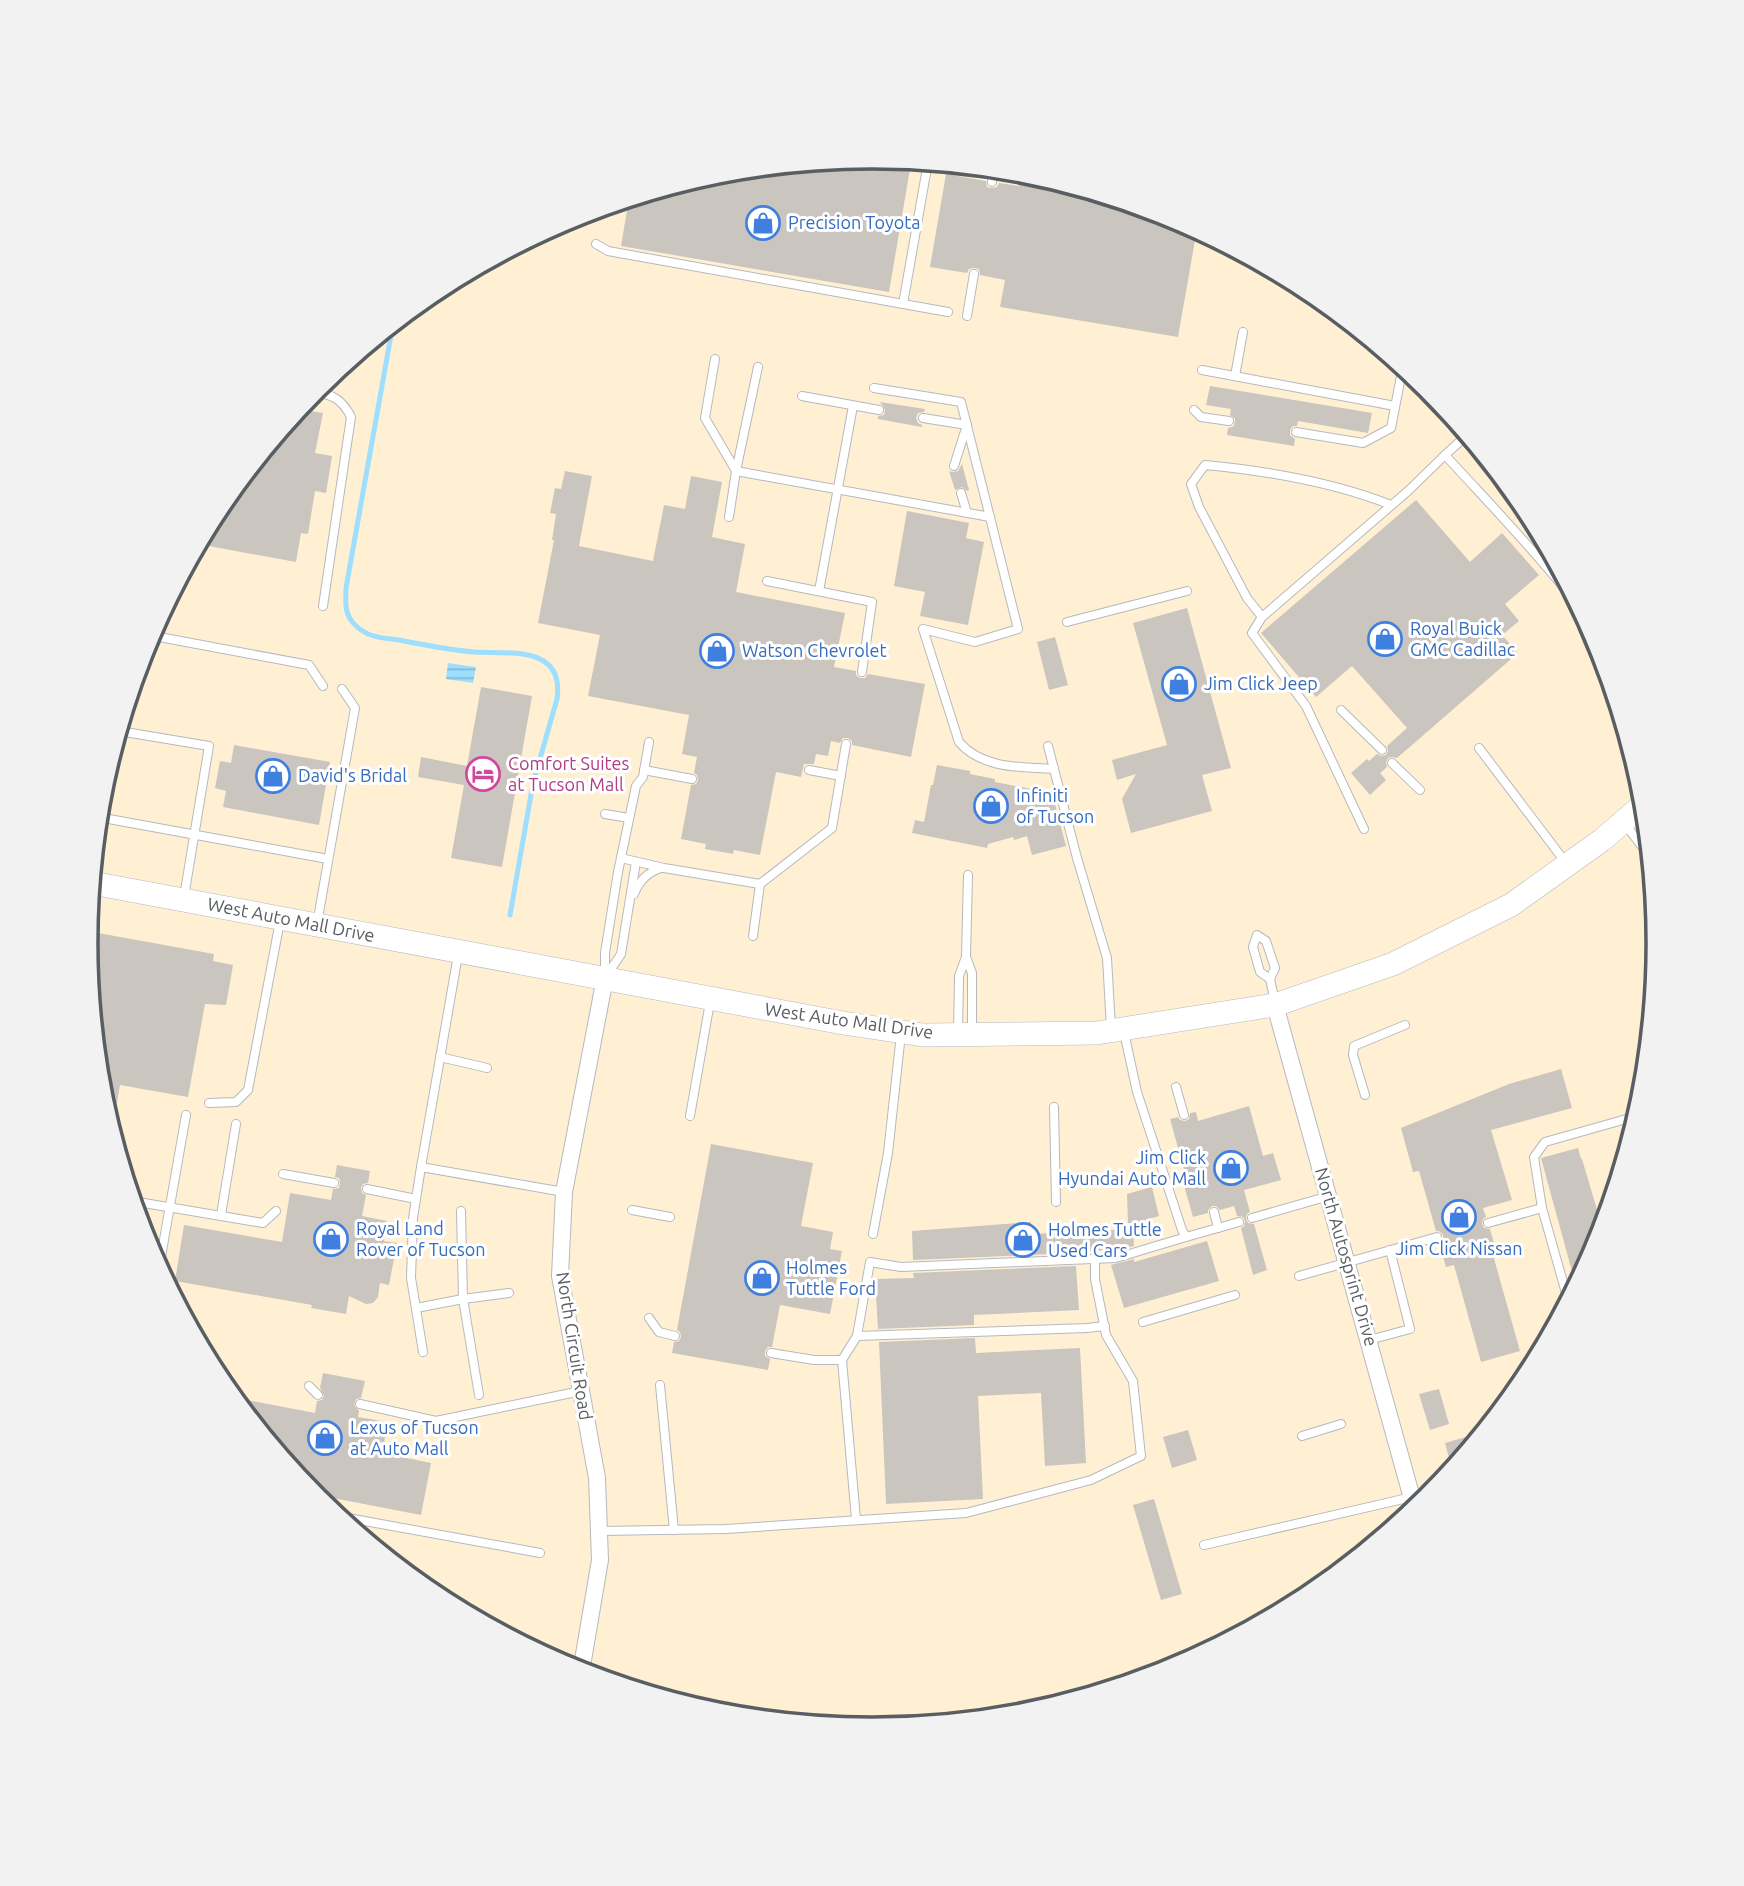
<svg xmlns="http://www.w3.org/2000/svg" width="1744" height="1886" font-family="Ubuntu,sans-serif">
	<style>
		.commercial { fill: #fff0d3 }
		.water { fill: url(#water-rules) }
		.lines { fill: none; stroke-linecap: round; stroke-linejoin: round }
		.stream { stroke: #9edeff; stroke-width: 5 }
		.building { fill: #cac5bf }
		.lane-casing { stroke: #b5b9be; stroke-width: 10 }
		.street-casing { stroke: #b5b9be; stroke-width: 18 }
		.secondary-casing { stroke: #b4b8be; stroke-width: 24 }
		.lane { stroke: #fff; stroke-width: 8 }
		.street { stroke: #fff; stroke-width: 16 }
		.secondary { stroke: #fff; stroke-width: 23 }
		.labels { text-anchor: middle; stroke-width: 6; stroke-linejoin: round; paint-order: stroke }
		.shop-label { font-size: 18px; fill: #366cbe; stroke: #fff; text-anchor: start }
		.hotel-label { font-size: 18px; fill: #b23c85; stroke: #fff; text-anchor: start }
		.street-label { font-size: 18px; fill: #585e62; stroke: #fff }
		.rim { fill: none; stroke: #585e62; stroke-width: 3.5 }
	</style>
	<defs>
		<pattern id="water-rules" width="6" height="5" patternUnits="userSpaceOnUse" patternTransform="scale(1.75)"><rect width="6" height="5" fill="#9edeff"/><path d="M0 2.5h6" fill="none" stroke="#84b7d2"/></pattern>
	</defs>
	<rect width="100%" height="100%" fill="#ede9df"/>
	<circle class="commercial" cx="872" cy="943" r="784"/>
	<polygon class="water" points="448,663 476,667 473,683 446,679"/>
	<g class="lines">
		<path class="stream" d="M393 324 346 588C346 599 344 611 351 620 354 625 362 631 368 634 377 638 389 639 399 640 424 645 449 650 474 652 509 654 565 645 557 699L533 783 510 915"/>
	</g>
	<g class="building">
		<polygon points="872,157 911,163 889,292 621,246 629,199 719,172"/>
		<polygon points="1021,171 1173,217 1197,229 1178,337 1000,307 1005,280 980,275 979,269 974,268 969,269 967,273 930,267 946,174 986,181 987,187 992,188 997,187 999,183 1019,186"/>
		<polygon points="1210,386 1372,413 1368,433 1298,421 1297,426 1293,426 1290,430 1290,435 1295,439 1294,446 1227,435 1228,428 1234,426 1235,419 1230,415 1231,409 1206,405"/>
		<polygon points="880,402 925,409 924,412 918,413 916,418 918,423 922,425 922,427 878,419 878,416 884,415 885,410"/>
		<polygon points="298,409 323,413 315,453 332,456 326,493 315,491 308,534 301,533 296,562 198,544 218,506"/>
		<polygon points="962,464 969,490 967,491 962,487 955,490 949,471 953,472 958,471"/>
		<polygon points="565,471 592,476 579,546 653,561 664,505 685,509 691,476 722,482 712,537 745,544 736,592 845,613 834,667 856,671 856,675 860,678 865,678 868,674 925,684 911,757 852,745 852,741 848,738 843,738 840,743 831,741 828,756 816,754 814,764 804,764 801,777 776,772 760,855 734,850 733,854 705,849 706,844 681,839 691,785 696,784 698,780 697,775 694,773 697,757 682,754 689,715 588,696 600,635 538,623 554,540 552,540 556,514 550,513 555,488 561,489"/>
		<polygon points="1416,500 1470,562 1502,533 1539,575 1505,604 1519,621 1502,635 1518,653 1397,758 1393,757 1388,758 1386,762 1387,767 1380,773 1386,780 1370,795 1351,773 1367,759 1369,761 1377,754 1381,756 1386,755 1388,751 1387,746 1407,728 1352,666 1316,697 1261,633"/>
		<polygon points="907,511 969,523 966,538 984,542 968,625 920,616 925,592 894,586"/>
		<polygon points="1187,608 1231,768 1202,775 1212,811 1131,833 1122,799 1136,774 1117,780 1112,760 1167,745 1133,623"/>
		<polygon points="1055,637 1068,685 1049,690 1037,642"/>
		<polygon points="481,687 532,696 502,867 451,858 464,785 418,777 421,757 467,766"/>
		<polygon points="234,745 330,762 319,825 223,807 226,791 215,788 220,761 231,763"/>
		<polygon points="937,765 970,771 970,774 995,779 995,782 1052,793 1066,846 1032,855 1027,836 1014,840 1013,837 988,844 987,848 912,833 915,820 924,822 931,785 933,785"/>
		<polygon points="87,931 214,954 213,961 233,965 226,1005 205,1004 188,1097 120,1085 112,1133 101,1096 86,943"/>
		<polygon points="1561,1069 1572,1108 1491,1130 1512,1200 1483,1208 1486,1217 1483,1219 1482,1224 1484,1228 1490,1229 1497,1254 1493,1255 1520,1351 1481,1362 1454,1265 1446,1267 1439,1243 1443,1239 1443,1235 1439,1231 1436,1231 1419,1171 1413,1172 1401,1128 1509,1084"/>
		<polygon points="1249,1106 1263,1156 1273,1153 1281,1180 1244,1190 1250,1212 1247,1214 1246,1219 1248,1223 1254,1224 1267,1270 1253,1275 1241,1228 1244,1226 1245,1221 1243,1217 1237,1216 1234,1206 1220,1210 1216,1206 1212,1206 1208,1210 1208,1213 1193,1217 1183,1182 1187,1180 1170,1119 1178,1117 1180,1120 1185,1121 1189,1119 1190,1113 1196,1112 1198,1121"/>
		<polygon points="711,1144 813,1163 801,1226 833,1232 830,1249 842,1251 830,1314 780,1305 772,1347 768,1347 765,1351 765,1356 770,1359 768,1370 672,1353 674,1342 679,1341 681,1337 680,1332 677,1330"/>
		<polygon points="1578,1148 1581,1159 1582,1159 1603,1230 1598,1244 1576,1286 1541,1158"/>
		<polygon points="337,1165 370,1171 368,1183 363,1184 361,1188 362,1193 366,1195 362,1216 387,1221 384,1241 397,1243 389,1285 380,1283 378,1297 373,1303 366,1304 349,1296 346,1314 311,1308 312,1305 175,1281 184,1225 282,1242 290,1193 331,1200 333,1189 339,1188 340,1183 339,1178 335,1177"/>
		<polygon points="1152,1187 1159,1216 1128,1225 1127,1194"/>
		<polygon points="1031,1222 1031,1234 1133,1229 1134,1246 1115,1251 1107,1252 1107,1250 1076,1252 1076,1253 913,1260 912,1231"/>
		<polygon points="1207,1241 1219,1281 1124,1308 1111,1265 1134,1259 1134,1262"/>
		<polygon points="1076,1266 1079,1310 974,1315 974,1325 878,1329 875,1279 914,1278 913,1273"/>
		<polygon points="975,1338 976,1353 1080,1348 1086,1463 1045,1466 1041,1393 978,1396 983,1499 886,1504 879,1342"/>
		<polygon points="323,1373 365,1381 361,1398 356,1399 354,1405 359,1411 358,1417 388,1422 382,1453 431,1463 421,1515 312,1494 303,1483 305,1469 289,1466 245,1412 247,1400 315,1413 317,1401 322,1400 324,1396 320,1388"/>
		<polygon points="1439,1389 1449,1424 1430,1430 1419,1394"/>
		<polygon points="1188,1430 1197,1460 1172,1468 1163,1437"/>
		<polygon points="1483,1432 1452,1469 1445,1443"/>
		<polygon points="1154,1499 1182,1594 1161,1600 1133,1505"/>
	</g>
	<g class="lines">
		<g class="lane-casing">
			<g id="lane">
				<polyline points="992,182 994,169"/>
				<polyline points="596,244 608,251 948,312"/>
				<polyline points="903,304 928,162"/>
				<polyline points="967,316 974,274"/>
				<polyline points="715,359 705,418 736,471 990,517"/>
				<polyline points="1202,370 1395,406"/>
				<polyline points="1235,376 1243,332"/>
				<path d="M874 388 961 402 1018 629 975 642 923 629 959 742C982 769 1022 767 1054 769"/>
				<path d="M313 391C333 395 342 399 351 417L323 606"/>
				<polyline points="802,396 879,410"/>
				<polyline points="1194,410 1201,417 1229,421"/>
				<polyline points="923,418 967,425 954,466"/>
				<polyline points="1296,432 1363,443 1391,428 1403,366"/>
				<polyline points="1445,455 1467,435"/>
				<polyline points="961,493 967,513"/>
				<polyline points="729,517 736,471 758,367"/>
				<polyline points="767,581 872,602 862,672"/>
				<polyline points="819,591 853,406"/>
				<path d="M1262 617 1247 598 1237 579 1199 507 1191 484 1205 465C1268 471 1333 482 1391 505"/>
				<polyline points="1067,622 1187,591"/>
				<polyline points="149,637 154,636 309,665 323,686"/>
				<polyline points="1341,710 1382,750"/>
				<polyline points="119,731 209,746 184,897"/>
				<polyline points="1048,746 1077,858 1107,958 1111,1028"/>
				<polyline points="1479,748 1566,863"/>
				<polyline points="1392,763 1420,790"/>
				<polyline points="644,770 692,779"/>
				<polyline points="809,770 841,776"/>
				<polyline points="605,814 629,818"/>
				<polyline points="98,817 328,859"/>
				<polyline points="1625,824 1650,857"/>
				<path d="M1364 829 1306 706 1252 633 1262 617 1408 491 1445 455C1487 501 1530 545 1569 594 1583 612 1583 633 1601 650"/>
				<polyline points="621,858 664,868 760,884"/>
				<path d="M634 894C639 881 648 872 661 868"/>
				<polyline points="317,924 355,708 342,689"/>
				<polygon points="1257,935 1266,941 1275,968 1270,979 1260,972 1253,947"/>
				<polyline points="753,936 760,884 832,828 846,744"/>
				<polyline points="458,955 421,1167 564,1192"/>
				<polyline points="966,957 968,875"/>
				<polyline points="605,975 605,953 618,872 636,786 643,777 649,742"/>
				<polyline points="607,975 621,954 636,862"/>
				<polyline points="1270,979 1275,1002"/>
				<polyline points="958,1032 959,976 966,957 972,973 972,1031"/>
				<polyline points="1124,1032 1137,1092 1182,1230 1186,1237 1239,1222"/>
				<polyline points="440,1057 487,1068"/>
				<polyline points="1176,1087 1184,1115"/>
				<polyline points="1365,1095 1353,1055 1354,1046 1405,1025"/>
				<polyline points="209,1103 236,1102 248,1090 280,921"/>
				<polyline points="1054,1107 1056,1202"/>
				<polyline points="690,1116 710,1002"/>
				<polyline points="421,1167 413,1218 411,1278 423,1352"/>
				<polyline points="283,1174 334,1183"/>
				<polyline points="367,1189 416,1199"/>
				<polyline points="132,1201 263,1223 276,1211"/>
				<polyline points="632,1210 670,1217"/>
				<polyline points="461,1211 463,1299 509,1293"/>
				<polyline points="1214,1212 1218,1228"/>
				<polyline points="221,1215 236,1124"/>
				<polyline points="1252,1218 1329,1196"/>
				<polyline points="1488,1223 1542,1208"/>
				<polyline points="873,1234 888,1153 901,1034"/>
				<polyline points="159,1268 186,1115"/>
				<polyline points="1299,1276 1437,1237"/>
				<polyline points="1568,1300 1542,1208 1534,1157 1545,1142 1637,1116"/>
				<polyline points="416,1308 463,1299 479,1395"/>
				<polyline points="649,1318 659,1332 675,1336"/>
				<polyline points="1143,1322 1235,1295"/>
				<polyline points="857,1336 870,1262 901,1267 1116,1258 1186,1237"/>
				<polyline points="1369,1340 1410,1329 1390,1250"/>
				<polyline points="771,1353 814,1360 842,1360"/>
				<polyline points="660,1385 674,1530"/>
				<polyline points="309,1386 318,1395"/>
				<polyline points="360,1404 436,1421 581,1391"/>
				<polyline points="1302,1436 1341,1424"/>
				<polyline points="337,1516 540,1553"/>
				<polyline points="856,1519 842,1360 857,1336 1087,1328 1105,1326"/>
				<polyline points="599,1531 726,1529 966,1513 1091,1480 1141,1456 1133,1381 1106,1335 1095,1279 1095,1259"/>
				<polyline points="1204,1545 1412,1497"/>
				<polyline points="1077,1697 1077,1698"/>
			</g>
		</g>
		<g class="street-casing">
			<g id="street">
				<polyline points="1275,1005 1415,1509"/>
				<polyline points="581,1672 600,1560 597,1478 560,1276 564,1192 605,978"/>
			</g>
		</g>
		<g class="secondary-casing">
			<polyline id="secondary" points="92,883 843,1023 923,1035 1097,1033 1275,1005 1393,964 1511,905 1602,840 1645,803"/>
		</g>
		<use href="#lane" class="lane"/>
		<use href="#street" class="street"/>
		<use href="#secondary" class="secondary"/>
	</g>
	<defs>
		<g id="shop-ring" transform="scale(1.75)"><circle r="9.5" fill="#fff" stroke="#3f7fe0" stroke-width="1.5"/><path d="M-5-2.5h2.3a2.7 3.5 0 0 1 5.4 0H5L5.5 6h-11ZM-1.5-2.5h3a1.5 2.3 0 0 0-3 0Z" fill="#3f7fe0"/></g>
		<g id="hotel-ring" transform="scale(1.75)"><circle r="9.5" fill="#fff" stroke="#d1479c" stroke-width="1.5"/><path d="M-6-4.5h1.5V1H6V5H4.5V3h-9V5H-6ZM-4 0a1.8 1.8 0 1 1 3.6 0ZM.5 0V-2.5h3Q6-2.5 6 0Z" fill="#d1479c"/></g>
	</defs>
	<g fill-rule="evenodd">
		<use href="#shop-ring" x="763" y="223"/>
		<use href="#shop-ring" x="1385" y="639"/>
		<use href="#shop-ring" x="717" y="651"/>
		<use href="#shop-ring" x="1179" y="684"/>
		<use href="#hotel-ring" x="483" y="774"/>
		<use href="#shop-ring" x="273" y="776"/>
		<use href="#shop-ring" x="991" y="806"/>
		<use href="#shop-ring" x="1231" y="1168"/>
		<use href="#shop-ring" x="1459" y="1217"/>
		<use href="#shop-ring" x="331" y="1239"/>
		<use href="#shop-ring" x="1023" y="1240"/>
		<use href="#shop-ring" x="762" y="1278"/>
		<use href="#shop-ring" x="325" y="1438"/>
	</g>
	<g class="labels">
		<g class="shop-label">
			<text x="788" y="229">Precision Toyota</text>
			<text x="1410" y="635">Royal Buick<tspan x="1410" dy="21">GMC Cadillac</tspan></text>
			<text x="742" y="657">Watson Chevrolet</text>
			<text x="1204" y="690">Jim Click Jeep</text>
			<text x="298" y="782">David's Bridal</text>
			<text x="1016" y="802">Infiniti<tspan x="1016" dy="21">of Tucson</tspan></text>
			<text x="1206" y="1164" text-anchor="end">Jim Click<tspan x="1206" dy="21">Hyundai Auto Mall</tspan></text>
			<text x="356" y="1235">Royal Land<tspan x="356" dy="21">Rover of Tucson</tspan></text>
			<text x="1048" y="1236">Holmes Tuttle<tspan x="1048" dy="21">Used Cars</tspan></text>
			<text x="1459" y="1255" text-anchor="middle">Jim Click Nissan</text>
			<text x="786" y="1274">Holmes<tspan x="786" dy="21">Tuttle Ford</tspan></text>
			<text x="350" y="1434">Lexus of Tucson<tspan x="350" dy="21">at Auto Mall</tspan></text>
		</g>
		<g class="hotel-label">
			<text x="508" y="770">Comfort Suites<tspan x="508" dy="21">at Tucson Mall</tspan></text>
		</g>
		<g class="street-label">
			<text transform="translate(291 920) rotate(11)" y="6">West Auto Mall Drive</text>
			<text transform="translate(849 1021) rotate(8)" y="6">West Auto Mall Drive</text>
			<text transform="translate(1346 1257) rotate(74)" y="6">North Autosprint Drive</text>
			<text transform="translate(574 1346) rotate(81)" y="6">North Circuit Road</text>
		</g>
	</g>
	<path d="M0 0H1744V1886H0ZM98 943a774 774 0 1 1 1548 0a774 774 0 1 1-1548 0Z" fill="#f2f2f2" fill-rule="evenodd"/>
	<path class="rim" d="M98 943a774 774 0 1 1 1548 0a774 774 0 1 1-1548 0Z"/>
</svg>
